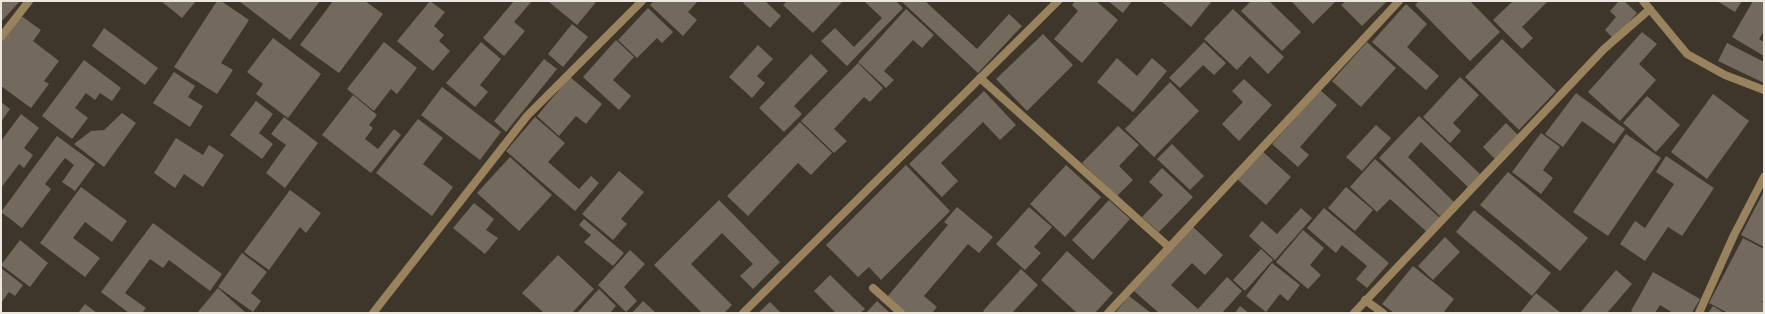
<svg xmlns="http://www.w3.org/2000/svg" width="1765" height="314" font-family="'PT Sans Narrow',sans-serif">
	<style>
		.building { fill: #736a5d }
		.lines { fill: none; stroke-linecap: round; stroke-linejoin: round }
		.minor { stroke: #99825e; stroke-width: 8 }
	</style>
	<rect width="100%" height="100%" fill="#3e362a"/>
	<g class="building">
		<polygon points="1,1 20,1 1,22"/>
		<polygon points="161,1 196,1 182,18"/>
		<polygon points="217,1 221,1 249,20 221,63 233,70 217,94 174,67"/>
		<polygon points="239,1 320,1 290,40"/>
		<polygon points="333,1 365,1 383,14 339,73 300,45"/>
		<polygon points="430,1 445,12 434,26 444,35 439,41 450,51 433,71 397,41"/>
		<polygon points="514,1 532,1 514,22 525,31 504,56 483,38"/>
		<polygon points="548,1 597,1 577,25"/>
		<polygon points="654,1 698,1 688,12 697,20 683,36 650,5"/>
		<polygon points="745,1 765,1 781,16 770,28 743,3"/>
		<polygon points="787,1 843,1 813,33 783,5"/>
		<polygon points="864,1 896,1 903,8 847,66 821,41 835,28 854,47 882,18"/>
		<polygon points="901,1 925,1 977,49 1009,14 1022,26 978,73"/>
		<polygon points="1075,1 1096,1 1118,20 1082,63 1054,39 1078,11 1072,5"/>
		<polygon points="1108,1 1132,1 1123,13"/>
		<polygon points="1161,1 1212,1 1191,27"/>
		<polygon points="1251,1 1269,1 1301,32 1282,51 1241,11"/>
		<polygon points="1291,1 1336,1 1313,24"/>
		<polygon points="1346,1 1387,1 1362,26 1341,5"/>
		<polygon points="1419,1 1470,1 1500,32 1470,61 1415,5"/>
		<polygon points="1513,1 1548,1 1522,27 1533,38 1522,49 1493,20"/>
		<polygon points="1619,1 1624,1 1637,13 1614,39 1605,30 1616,17 1610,11"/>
		<polygon points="1717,1 1742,1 1735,12"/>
		<polygon points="1753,1 1764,1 1764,31 1759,39 1764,42 1764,56 1732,37"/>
		<polygon points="1406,4 1427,24 1407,47 1439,76 1426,90 1372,42"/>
		<polygon points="648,8 673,32 662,43 657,38 637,58 618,40"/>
		<polygon points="906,9 934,35 922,48 913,40 884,71 894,80 886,88 858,62"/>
		<polygon points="1233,9 1284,57 1268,74 1250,56 1237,70 1204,39"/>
		<polygon points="20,15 41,30 33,41 59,61 44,81 49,84 31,108 1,86 1,40"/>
		<polygon points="572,24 588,37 563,67 548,54"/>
		<polygon points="104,28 158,68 145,85 92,46"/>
		<polygon points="1642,32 1657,44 1639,64 1656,80 1620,121 1588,92"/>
		<polygon points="1043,34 1073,65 1027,111 996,79"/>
		<polygon points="273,38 321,74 288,118 256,94 263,84 247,72"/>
		<polygon points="1502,39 1556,91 1519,130 1465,77"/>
		<polygon points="616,40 634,57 613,80 631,96 619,110 583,77"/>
		<polygon points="384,42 417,68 397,94 391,89 374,111 347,89"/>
		<polygon points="481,42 501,59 480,85 488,92 475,107 446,83"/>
		<polygon points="1204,42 1226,63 1214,75 1203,65 1180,88 1169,78"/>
		<polygon points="1367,42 1396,68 1361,107 1332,81"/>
		<polygon points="1727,43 1764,62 1764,83 1718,61"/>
		<polygon points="758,45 773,59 757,76 765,83 752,98 729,77"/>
		<polygon points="811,54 828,71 794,106 802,114 784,132 759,108"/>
		<polygon points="1117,58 1137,76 1152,58 1167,71 1133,112 1097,82"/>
		<polygon points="544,59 557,69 506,132 494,121"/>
		<polygon points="84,60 121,88 112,101 100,93 95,100 86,93 75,108 88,118 72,139 42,116"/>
		<polygon points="858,63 883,88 870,102 864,97 834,129 847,141 834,153 801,121"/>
		<polygon points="174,72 195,86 188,97 203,106 190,127 153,103"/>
		<polygon points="570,77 602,104 586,124 576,116 559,136 537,116"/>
		<polygon points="1460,77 1479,95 1453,123 1461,131 1450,143 1423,117"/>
		<polygon points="1244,79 1272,105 1239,141 1222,124 1243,102 1232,91"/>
		<polygon points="1170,82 1199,111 1154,157 1125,129"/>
		<polygon points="442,87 501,132 480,160 421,115"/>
		<polygon points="1320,90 1337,105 1300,147 1309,155 1298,167 1272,144"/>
		<polygon points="984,91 1016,125 1000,140 983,122 941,163 958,181 942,197 909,164"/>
		<polygon points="1576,93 1625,129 1614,144 1582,121 1563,147 1545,134"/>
		<polygon points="1713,94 1749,121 1707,179 1671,152"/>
		<polygon points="353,95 377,115 369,125 373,128 365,139 378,149 394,129 401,135 371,173 322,135"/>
		<polygon points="1647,96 1680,125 1656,152 1623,123"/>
		<polygon points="256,101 273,114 259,133 273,144 262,159 230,135"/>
		<polygon points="1,102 10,109 1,122"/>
		<polygon points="122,113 136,123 104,167 74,144 91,131 104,130"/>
		<polygon points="21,114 39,128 24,148 33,155 24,168 19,164 1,188 1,141"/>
		<polygon points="1419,116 1480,174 1468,187 1421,142 1408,157 1454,202 1440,216 1379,158"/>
		<polygon points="284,117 318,143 285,188 266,173 286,145 271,134"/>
		<polygon points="535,117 565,143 548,162 579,189 591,176 599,183 575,211 506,151"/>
		<polygon points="418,119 443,138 423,164 453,187 432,216 376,173"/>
		<polygon points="800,122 832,153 811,175 798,163 748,216 727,196"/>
		<polygon points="1506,123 1520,137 1497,161 1483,147"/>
		<polygon points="1376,125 1391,138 1362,171 1346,157"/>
		<polygon points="1118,126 1139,145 1119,166 1133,180 1117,196 1082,163"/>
		<polygon points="1541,133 1560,147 1543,170 1553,178 1541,194 1512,172"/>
		<polygon points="1626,134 1661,158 1608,236 1573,212"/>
		<polygon points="57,136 95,164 75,191 62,182 74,165 65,158 45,184 51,189 22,228 1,212"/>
		<polygon points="176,138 203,155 209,145 224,155 203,187 184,174 175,188 154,173"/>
		<polygon points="1172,144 1204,176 1190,190 1157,159"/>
		<polygon points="1262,151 1291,177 1266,205 1237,179"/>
		<polygon points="1666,156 1714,188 1682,236 1668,227 1645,261 1620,244 1635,221 1645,228 1674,184 1656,172"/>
		<polygon points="510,157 552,195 519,231 477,193"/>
		<polygon points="1375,159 1440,218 1427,232 1390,199 1377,212 1350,187"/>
		<polygon points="906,165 950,211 881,280 869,267 858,277 826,245"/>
		<polygon points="1066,165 1101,197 1065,237 1030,204"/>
		<polygon points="1162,168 1193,197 1159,232 1142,217 1163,195 1149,182"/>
		<polygon points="619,171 644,192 621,219 627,224 613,240 582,214"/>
		<polygon points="1508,172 1588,238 1560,271 1480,205"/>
		<polygon points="81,187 127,221 112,242 85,222 73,238 100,258 85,277 40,243"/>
		<polygon points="1346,187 1373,210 1355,231 1328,208"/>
		<polygon points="290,190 321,213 306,233 300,227 269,270 244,252"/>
		<polygon points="1764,191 1764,247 1741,235"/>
		<polygon points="719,200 780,262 753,289 740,276 753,264 722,233 691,264 732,305 724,313 702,313 654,265"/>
		<polygon points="1109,200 1130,219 1093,260 1072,240"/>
		<polygon points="474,203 494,219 486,230 498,238 485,254 453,228"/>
		<polygon points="957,207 993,237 979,253 968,244 924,296 937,307 932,313 906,313 887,297 948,225 944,222"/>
		<polygon points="1029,207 1052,227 1034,247 1041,253 1025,270 996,244"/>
		<polygon points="1301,208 1312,218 1275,260 1249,236 1262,221 1277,234"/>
		<polygon points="1324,208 1389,263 1367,288 1356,279 1367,266 1342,245 1336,253 1307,228"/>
		<polygon points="1474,210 1551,273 1532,296 1456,232"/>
		<polygon points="584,219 624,253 613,266 584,242 591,235 579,225"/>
		<polygon points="153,223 222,274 210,291 169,260 163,268 150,259 125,293 146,308 142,313 129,313 101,292"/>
		<polygon points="1192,226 1223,255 1205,275 1192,263 1171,285 1198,309 1227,277 1242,291 1222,313 1159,313 1134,291"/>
		<polygon points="1303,230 1324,248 1310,265 1321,275 1308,289 1276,262"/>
		<polygon points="1445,237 1460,252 1433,280 1418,266"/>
		<polygon points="1743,238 1764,249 1764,299 1762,302 1764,303 1764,313 1728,313 1709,303"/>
		<polygon points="20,240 48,263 30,287 1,265"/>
		<polygon points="1261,249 1273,260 1245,291 1233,280"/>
		<polygon points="630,250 645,264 624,287 637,301 626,312 598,285"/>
		<polygon points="1067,251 1113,293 1095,313 1077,313 1041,280"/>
		<polygon points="242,253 267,272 251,293 261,301 253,312 218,287"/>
		<polygon points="558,255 594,289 572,313 544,313 522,293"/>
		<polygon points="1272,263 1300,285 1288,301 1280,294 1266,312 1246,296"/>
		<polygon points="1413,266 1454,299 1443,313 1394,313 1382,304"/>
		<polygon points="1,268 23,285 15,296 9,292 1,303"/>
		<polygon points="1021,269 1038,285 1012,313 985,313 983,311"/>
		<polygon points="1616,270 1632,284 1607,313 1583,313 1581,312"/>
		<polygon points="1653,272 1700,299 1692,313 1673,313 1660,305 1655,313 1634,313 1631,311"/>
		<polygon points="830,275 865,309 860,313 836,313 814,291"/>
		<polygon points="218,288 246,313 197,313"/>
		<polygon points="599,289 616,306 610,313 577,313"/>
		<polygon points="1536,293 1561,313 1520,313"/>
		<polygon points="1129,296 1151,313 1115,313"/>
		<polygon points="643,301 656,313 632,313"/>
		<polygon points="877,301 890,313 866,313"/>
		<polygon points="770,302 781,313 758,313"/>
		<polygon points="85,304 97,313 78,313"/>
		<polygon points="1240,306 1249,313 1235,313"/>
		<polygon points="1713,306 1724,313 1708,313"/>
	</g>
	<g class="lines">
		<g class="minor">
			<polyline points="1643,1 1687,54 1725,75 1764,90"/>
			<polyline points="1,37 29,1"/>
			<polyline points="980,78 1169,247"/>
			<polyline points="873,288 901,313"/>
			<polyline points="1365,300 1383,313"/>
			<polyline points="373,313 527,116 642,1"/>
			<polyline points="743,313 1058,1"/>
			<polyline points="1108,313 1399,1"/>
			<polyline points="1354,313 1604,49 1650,9"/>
			<polyline points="1699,313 1734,235 1764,177"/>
		</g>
	</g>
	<rect width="1765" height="314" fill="none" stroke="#ece7df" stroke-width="4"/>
</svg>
